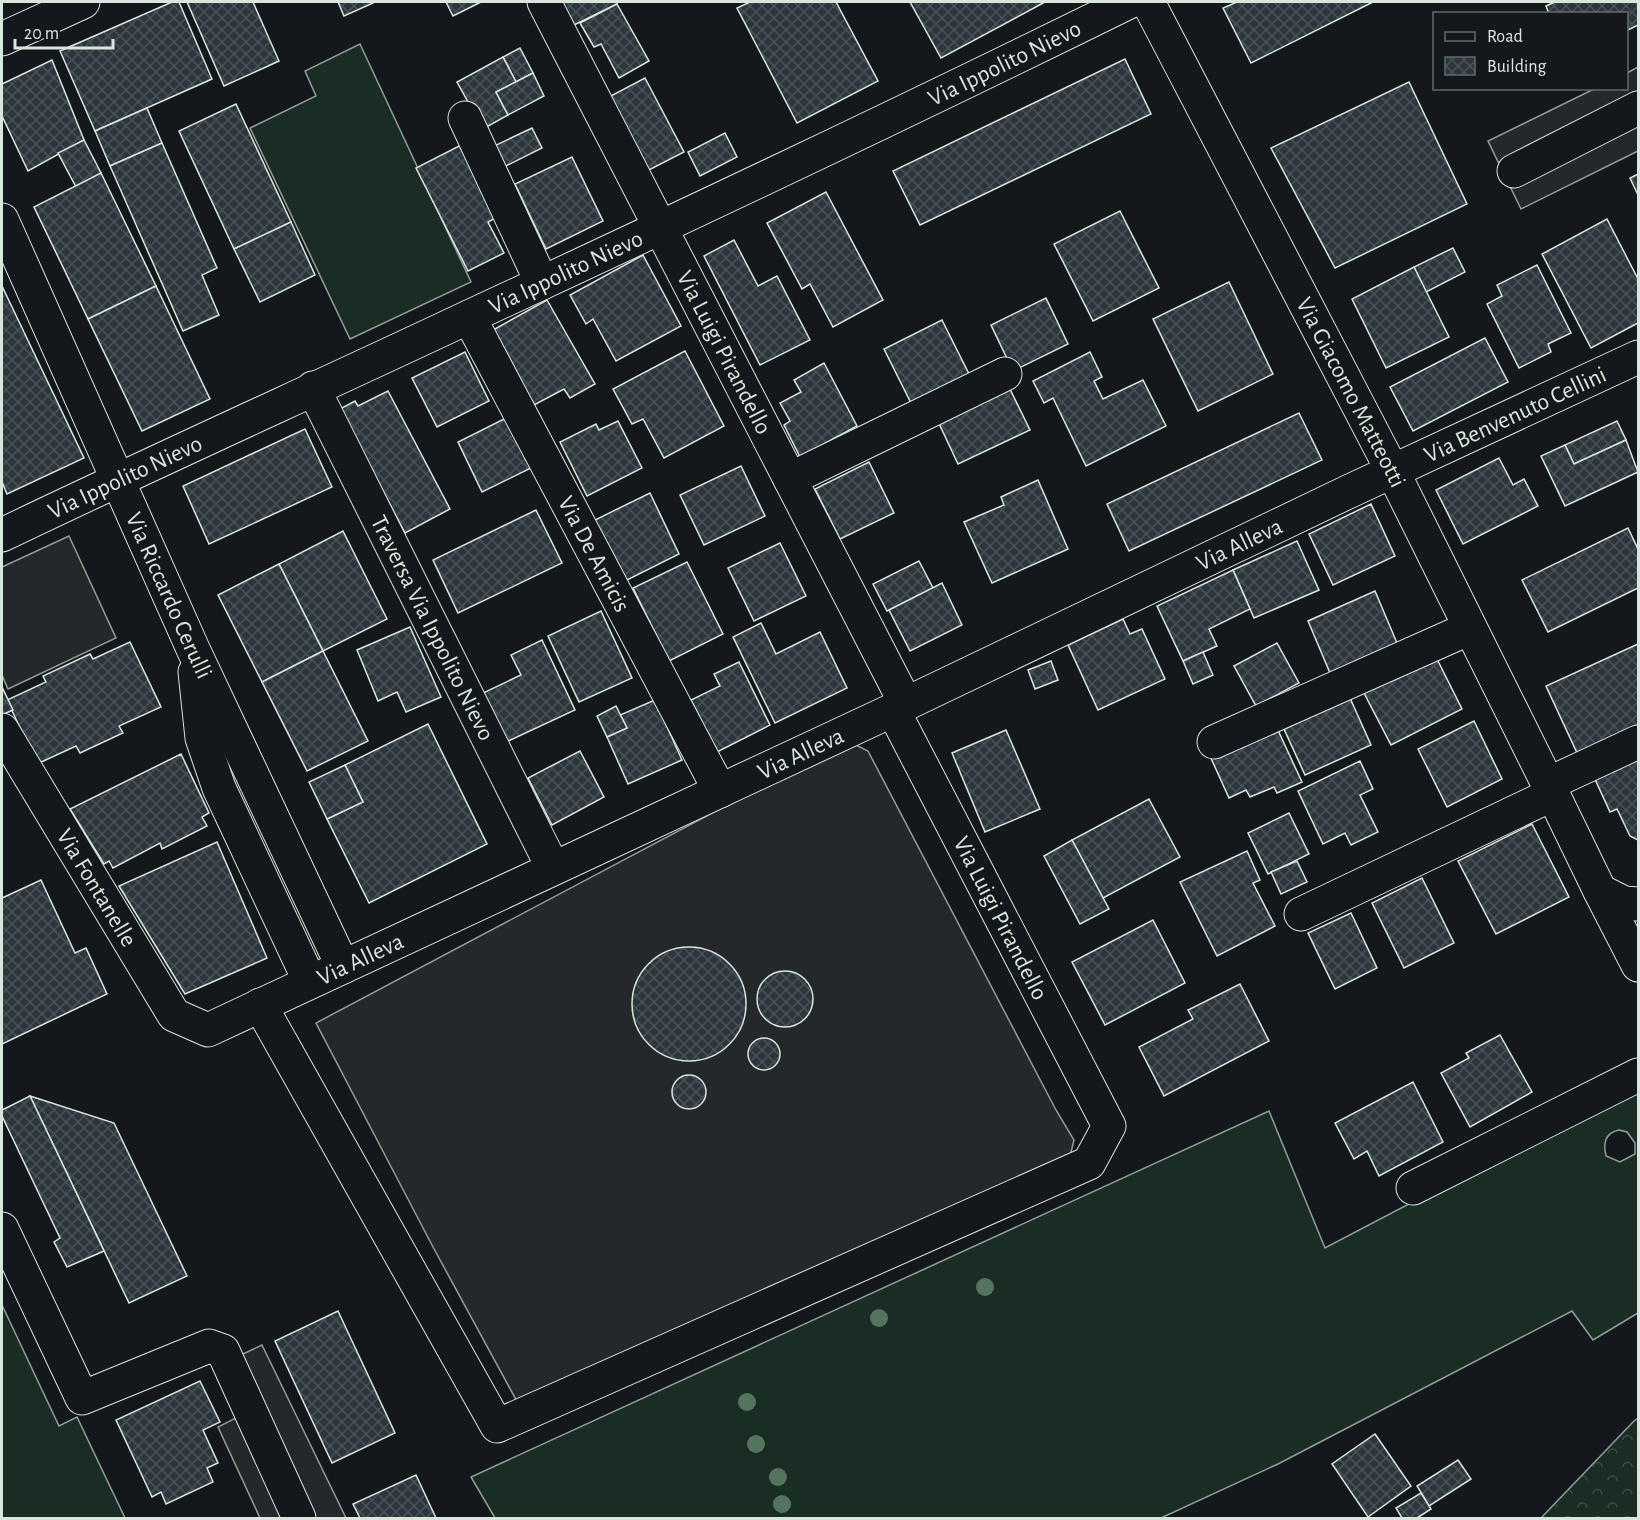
<svg xmlns="http://www.w3.org/2000/svg" width="1640" height="1520" font-family="'Alegreya Sans',sans-serif">
	<style>
		.grass { fill: #1a2d24; stroke: #939e99; stroke-width: 1.5; fill-rule: evenodd }
		.forest { fill: url(#forest-crowns); stroke: #939e99; stroke-width: 1.5 }
		.parking { fill: #24282b; stroke: #939e99; stroke-width: 1.5 }
		.building { fill: url(#building-cross-hatch); stroke: #d8e6dc; stroke-width: 1.5 }
		.lines { fill: none; stroke-linecap: round; stroke-linejoin: round }
		.minor-casing { stroke: #d8e6dc; stroke-width: 35 }
		.major-casing { stroke: #d8e6dc; stroke-width: 35 }
		.minor { stroke: #14181c; stroke-width: 33 }
		.major { stroke: #14181c; stroke-width: 33 }
		.tree { fill: #55745f }
		.labels { text-anchor: middle; stroke-width: 4.5; stroke-linejoin: round; paint-order: stroke }
		.street-label { font-size: 24px; fill: #d8e6dc; stroke: #14181c }
	</style>
	<defs>
		<pattern id="forest-crowns" width="20" height="18" patternUnits="userSpaceOnUse" patternTransform="scale(1.5)"><rect width="20" height="18" fill="#1a2d24"/><path d="M2 6a3 3 0 1 1 6 0M12 15a3 3 0 1 1 6 0" fill="none" stroke="#3b4b43"/></pattern>
		<pattern id="building-cross-hatch" width="8" height="8" patternUnits="userSpaceOnUse" patternTransform="scale(1.5)"><rect width="8" height="8" fill="#2c363c"/><path d="M0 0l8 8M0 8l8-8" fill="none" stroke="#4a5358"/></pattern>
	</defs>
	<rect width="100%" height="100%" fill="#14181c"/>
	<g class="grass">
		<polygon points="360,44 471,282 350,339 250,128 316,96 305,71"/>
		<path d="M1638 1084V1313L1593 1340 1572 1311 1278 1464 1161 1518H495L471 1477 1269 1111 1325 1248ZM1619 1130 1627 1132 1635 1143V1154L1620 1162 1606 1156C1603 1143 1605 1133 1619 1130Z"/>
		<polygon points="2,1305 59,1426 77,1417 125,1518 2,1518"/>
	</g>
	<polygon class="forest" points="1638,1418 1638,1518 1541,1518 1633,1422"/>
	<g class="parking">
		<polygon points="1638,67 1638,151 1521,209 1488,141 1594,89 1626,88 1627,73"/>
		<polygon points="69,536 116,638 8,689 2,675 2,567"/>
		<polygon points="848,741 868,751 1056,1110 1074,1140 1069,1160 520,1407 433,1247 316,1023"/>
		<polygon points="262,1345 346,1518 260,1518 218,1427 238,1417 213,1368"/>
	</g>
	<g class="building">
		<polygon points="172,2 179,2 212,79 95,131 60,51"/>
		<polygon points="187,2 253,2 279,61 224,86"/>
		<polygon points="338,2 372,2 373,3 344,16"/>
		<polygon points="446,2 481,2 453,16"/>
		<polygon points="557,2 616,2 617,4 570,27"/>
		<polygon points="750,2 836,2 878,81 797,123 737,8"/>
		<polygon points="910,2 1045,2 941,58"/>
		<polygon points="1237,2 1373,2 1251,63 1223,8"/>
		<polygon points="1555,2 1638,2 1638,25 1626,31 1626,14 1549,14 1546,6"/>
		<polygon points="617,4 649,61 619,78 601,44 594,47 580,23"/>
		<polygon points="520,48 533,73 516,82 503,57"/>
		<polygon points="503,57 516,82 496,92 508,115 483,129 457,82"/>
		<polygon points="1125,59 1151,114 920,225 893,171"/>
		<polygon points="52,60 84,140 28,171 2,116 2,84"/>
		<polygon points="533,73 544,96 508,115 496,92"/>
		<polygon points="645,78 684,152 643,173 605,99"/>
		<polygon points="1409,82 1467,204 1335,268 1271,148"/>
		<polygon points="236,104 291,222 234,249 179,131"/>
		<polygon points="147,108 162,143 110,166 95,131"/>
		<polygon points="532,128 542,148 500,169 490,148"/>
		<polygon points="725,133 737,157 700,176 688,152"/>
		<polygon points="84,140 101,173 76,187 58,153"/>
		<polygon points="162,143 217,268 202,275 219,315 183,331 110,166"/>
		<polygon points="463,144 499,216 488,222 504,253 468,271 416,168"/>
		<polygon points="572,157 603,221 546,249 515,184"/>
		<polygon points="101,173 156,286 88,319 34,207"/>
		<polygon points="1638,174 1638,195 1630,178"/>
		<polygon points="826,192 883,300 833,327 810,284 802,289 767,223"/>
		<polygon points="1120,211 1159,288 1093,321 1054,244"/>
		<polygon points="1607,219 1638,279 1638,323 1591,348 1542,254"/>
		<polygon points="291,222 315,275 260,302 234,249"/>
		<polygon points="734,240 758,286 777,276 810,340 760,365 704,256"/>
		<polygon points="1453,248 1465,272 1426,292 1414,267"/>
		<polygon points="643,255 681,326 616,361 593,319 586,324 570,295"/>
		<polygon points="1537,265 1571,333 1548,344 1551,352 1519,368 1487,304 1502,296 1497,285"/>
		<polygon points="1414,267 1449,337 1386,368 1352,299"/>
		<polygon points="1229,282 1273,374 1198,411 1153,319"/>
		<polygon points="2,286 84,458 7,494 2,482"/>
		<polygon points="156,286 210,399 142,431 88,319"/>
		<polygon points="1046,298 1068,344 1013,371 991,325"/>
		<polygon points="547,300 595,384 570,398 564,389 534,405 493,330"/>
		<polygon points="942,320 970,376 912,405 884,349"/>
		<polygon points="1485,338 1508,382 1413,431 1390,387"/>
		<polygon points="685,351 724,426 664,458 643,419 632,424 613,389"/>
		<polygon points="465,352 489,401 437,427 412,378"/>
		<polygon points="1090,352 1102,377 1094,381 1103,399 1143,380 1166,426 1086,466 1053,398 1044,403 1033,381"/>
		<polygon points="824,363 857,426 800,457 784,425 790,421 780,403 801,392 794,380"/>
		<polygon points="1007,383 1030,430 958,464 936,417"/>
		<polygon points="388,391 450,509 405,533 340,409 355,401 358,406"/>
		<polygon points="1299,413 1322,460 1129,551 1107,504"/>
		<polygon points="508,417 533,467 482,492 458,442"/>
		<polygon points="618,421 642,468 587,496 560,442 596,424 599,430"/>
		<polygon points="1617,421 1626,440 1574,464 1565,445"/>
		<polygon points="305,429 332,487 209,544 183,486"/>
		<polygon points="1626,440 1638,472 1565,506 1541,456 1565,445 1574,464"/>
		<polygon points="1499,458 1513,485 1524,479 1538,506 1463,544 1436,490"/>
		<polygon points="869,462 894,513 840,539 815,489"/>
		<polygon points="741,466 765,516 704,545 680,495"/>
		<polygon points="1038,480 1068,549 992,583 964,522 1004,505 1001,497"/>
		<polygon points="650,493 679,554 625,581 595,520"/>
		<polygon points="1371,504 1395,556 1333,585 1309,534"/>
		<polygon points="536,510 562,563 458,613 433,560"/>
		<polygon points="1628,528 1638,549 1638,588 1548,632 1522,580"/>
		<polygon points="343,531 387,619 323,651 279,564"/>
		<polygon points="1297,541 1319,590 1254,618 1233,570"/>
		<polygon points="780,543 806,596 754,621 728,568"/>
		<polygon points="919,561 933,588 887,611 873,584"/>
		<polygon points="687,562 723,634 669,661 633,588"/>
		<polygon points="279,564 323,651 262,682 218,595"/>
		<polygon points="1233,570 1250,609 1209,629 1217,646 1183,661 1157,606"/>
		<polygon points="942,583 962,625 910,651 889,610"/>
		<polygon points="1375,591 1397,643 1330,673 1308,621"/>
		<polygon points="601,611 632,678 579,702 548,636"/>
		<polygon points="1123,619 1130,634 1142,629 1165,679 1098,710 1068,645"/>
		<polygon points="761,623 776,654 820,632 847,688 775,723 733,637"/>
		<polygon points="410,627 441,697 406,712 397,692 378,701 357,650"/>
		<polygon points="542,640 575,710 506,742 483,693 521,675 511,655"/>
		<polygon points="130,642 161,707 119,726 123,733 80,753 76,746 37,764 7,700 46,682 43,676 90,654 93,659"/>
		<polygon points="1277,643 1299,683 1256,706 1234,666"/>
		<polygon points="1638,644 1638,727 1578,755 1546,686"/>
		<polygon points="323,651 368,741 307,771 262,682"/>
		<polygon points="1203,652 1213,675 1193,684 1183,661"/>
		<polygon points="1435,655 1462,709 1391,745 1363,691"/>
		<polygon points="1051,661 1058,680 1035,689 1028,670"/>
		<polygon points="739,662 770,725 717,752 691,700 720,686 714,674"/>
		<polygon points="2,687 13,710 2,715"/>
		<polygon points="1350,698 1371,745 1305,775 1284,729"/>
		<polygon points="655,700 682,760 628,784 607,737 627,728 620,715"/>
		<polygon points="616,706 627,728 607,737 597,716"/>
		<polygon points="1474,721 1502,779 1447,807 1418,749"/>
		<polygon points="428,724 487,844 369,903 327,819 363,802 345,765"/>
		<polygon points="1276,726 1302,782 1277,793 1274,787 1250,797 1246,790 1229,798 1210,756"/>
		<polygon points="1006,730 1040,809 985,832 952,753"/>
		<polygon points="580,751 604,797 552,825 528,778"/>
		<polygon points="181,754 209,813 202,817 207,826 162,849 160,843 113,868 109,861 104,864 70,809"/>
		<polygon points="1638,755 1638,840 1630,836 1617,809 1610,812 1594,777"/>
		<polygon points="1360,761 1373,789 1360,795 1378,832 1351,845 1345,833 1323,844 1298,791"/>
		<polygon points="345,765 363,802 327,819 309,782"/>
		<polygon points="1149,799 1180,857 1103,898 1072,840"/>
		<polygon points="1289,813 1309,854 1268,874 1248,833"/>
		<polygon points="1532,824 1569,897 1496,934 1458,861"/>
		<polygon points="1072,840 1109,909 1080,924 1044,856"/>
		<polygon points="217,842 267,958 185,994 119,886"/>
		<polygon points="1247,851 1260,880 1253,883 1275,926 1217,956 1180,882"/>
		<polygon points="1297,861 1307,882 1281,894 1271,872"/>
		<polygon points="1422,878 1454,943 1404,968 1372,903"/>
		<polygon points="41,880 75,953 86,948 107,994 2,1044 2,898"/>
		<polygon points="1351,913 1377,968 1335,989 1308,933"/>
		<polygon points="1153,920 1185,983 1105,1025 1072,962"/>
		<circle cx="689" cy="1004" r="57"/>
		<circle cx="785" cy="999" r="28"/>
		<polygon points="1240,984 1269,1041 1164,1096 1139,1047 1193,1019 1188,1010"/>
		<polygon points="1500,1035 1532,1092 1470,1127 1441,1073 1469,1058 1466,1053"/>
		<circle cx="764" cy="1054" r="16"/>
		<circle cx="689" cy="1092" r="17"/>
		<polygon points="1413,1082 1443,1142 1379,1176 1367,1151 1354,1159 1335,1123"/>
		<polygon points="30,1096 114,1123 187,1276 129,1303"/>
		<polygon points="30,1096 104,1251 67,1267 54,1242 60,1238 2,1116 2,1110"/>
		<polygon points="338,1311 395,1433 332,1463 275,1341"/>
		<polygon points="200,1381 220,1422 203,1430 218,1463 207,1468 213,1482 166,1504 161,1492 152,1497 116,1420"/>
		<polygon points="1375,1434 1411,1486 1368,1517 1332,1464"/>
		<polygon points="1458,1460 1471,1479 1429,1506 1417,1486"/>
		<polygon points="416,1475 436,1518 360,1518 353,1504"/>
		<polygon points="1421,1493 1431,1509 1417,1518 1402,1518 1396,1508"/>
	</g>
	<g class="lines">
		<g class="minor-casing">
			<g id="minor">
				<path id="s1" d="M544 2 906 704"/>
				<path id="s2" d="M1148 2 1393 472 1548 784 1600 891 1638 965"/>
				<polyline points="465,118 542,283"/>
				<polyline points="1514,171 1638,108"/>
				<path id="s3" d="M2 220 193 649 343 967"/>
				<path id="s4" d="M469 317 720 791"/>
				<path id="s5" d="M313 388 553 868"/>
				<polyline points="790,479 1005,374"/>
				<path id="s6" d="M2 535C158 460 316 389 473 315 693 213 912 109 1129 2"/>
				<polyline points="195,672 202,738 219,788 310,982"/>
				<path id="s7" d="M2 730 174 1015 208 1030 893 710 1350 491 1638 357"/>
				<polyline points="1214,742 1470,628"/>
				<polyline points="1548,784 1638,742"/>
				<polyline points="1600,891 1624,903 1638,904"/>
				<polyline points="1301,914 1553,794"/>
				<polyline points="260,1005 497,1426 1089,1163 1109,1126 893,710"/>
				<polyline points="1413,1188 1638,1075"/>
				<polyline points="2,1229 82,1398 209,1346 223,1351 299,1518"/>
			</g>
		</g>
		<g class="major-casing">
			<polyline id="major" points="2,39 83,2"/>
		</g>
		<use href="#minor" class="minor"/>
		<use href="#major" class="major"/>
	</g>
	<g class="tree">
		<circle cx="985" cy="1287" r="9"/>
		<circle cx="879" cy="1318" r="9"/>
		<circle cx="747" cy="1402" r="9"/>
		<circle cx="756" cy="1444" r="9"/>
		<circle cx="778" cy="1477" r="9"/>
		<circle cx="782" cy="1504" r="9"/>
	</g>
	<g class="labels">
		<g class="street-label">
			<text dy="8" stroke="none"><textPath href="#s6" startOffset="1108">Via Ippolito Nievo</textPath></text>
			<text dy="8" stroke="none"><textPath href="#s6" startOffset="622">Via Ippolito Nievo</textPath></text>
			<text dy="8" stroke="none"><textPath href="#s1" startOffset="394">Via Luigi Pirandello</textPath></text>
			<text dy="8" stroke="none"><textPath href="#s2" startOffset="440">Via Giacomo Matteotti</textPath></text>
			<text dy="8" stroke="none"><textPath href="#s7" startOffset="1815">Via Benvenuto Cellini</textPath></text>
			<text dy="8" stroke="none"><textPath href="#s6" startOffset="136">Via Ippolito Nievo</textPath></text>
			<text dy="8" stroke="none"><textPath href="#s7" startOffset="1510">Via Alleva</textPath></text>
			<text dy="8" stroke="none"><textPath href="#s4" startOffset="268">Via De Amicis</textPath></text>
			<text dy="8" stroke="none"><textPath href="#s3" startOffset="411">Via Riccardo Cerulli</textPath></text>
			<text dy="8" stroke="none"><textPath href="#s5" startOffset="268">Traversa Via Ippolito Nievo</textPath></text>
			<text dy="8" stroke="none"><textPath href="#s7" startOffset="1024">Via Alleva</textPath></text>
			<text dy="8" stroke="none"><textPath href="#s7" startOffset="184">Via Fontanelle</textPath></text>
			<text transform="translate(1001 918) rotate(63)" y="8">Via Luigi Pirandello</text>
			<text dy="8" stroke="none"><textPath href="#s7" startOffset="538">Via Alleva</textPath></text>
		</g>
	</g>
	<rect width="1640" height="1520" fill="none" stroke="#d8e6dc" stroke-width="6"/>
	<rect x="1433" y="12" width="195" height="78" fill="#14181c" stroke="#626a69" stroke-width="1.5"/>
	<rect x="1445" y="32" width="30" height="9" fill="#14181c" stroke="#626a69" stroke-width="1.5"/>
	<text x="1487" y="42" font-size="18" fill="#d8e6dc">Road</text>
	<rect x="1445" y="57" width="30" height="18" fill="url(#building-cross-hatch)" stroke="#626a69" stroke-width="1.5"/>
	<text x="1487" y="72" font-size="18" fill="#d8e6dc">Building</text>
	<path d="M15 39v9h98v-9" fill="none" stroke="#d8e6dc" stroke-width="3"/>
	<text x="24" y="39" font-size="18" fill="#d8e6dc" stroke="#14181c" stroke-width="4.5" paint-order="stroke">20 m</text>
</svg>
